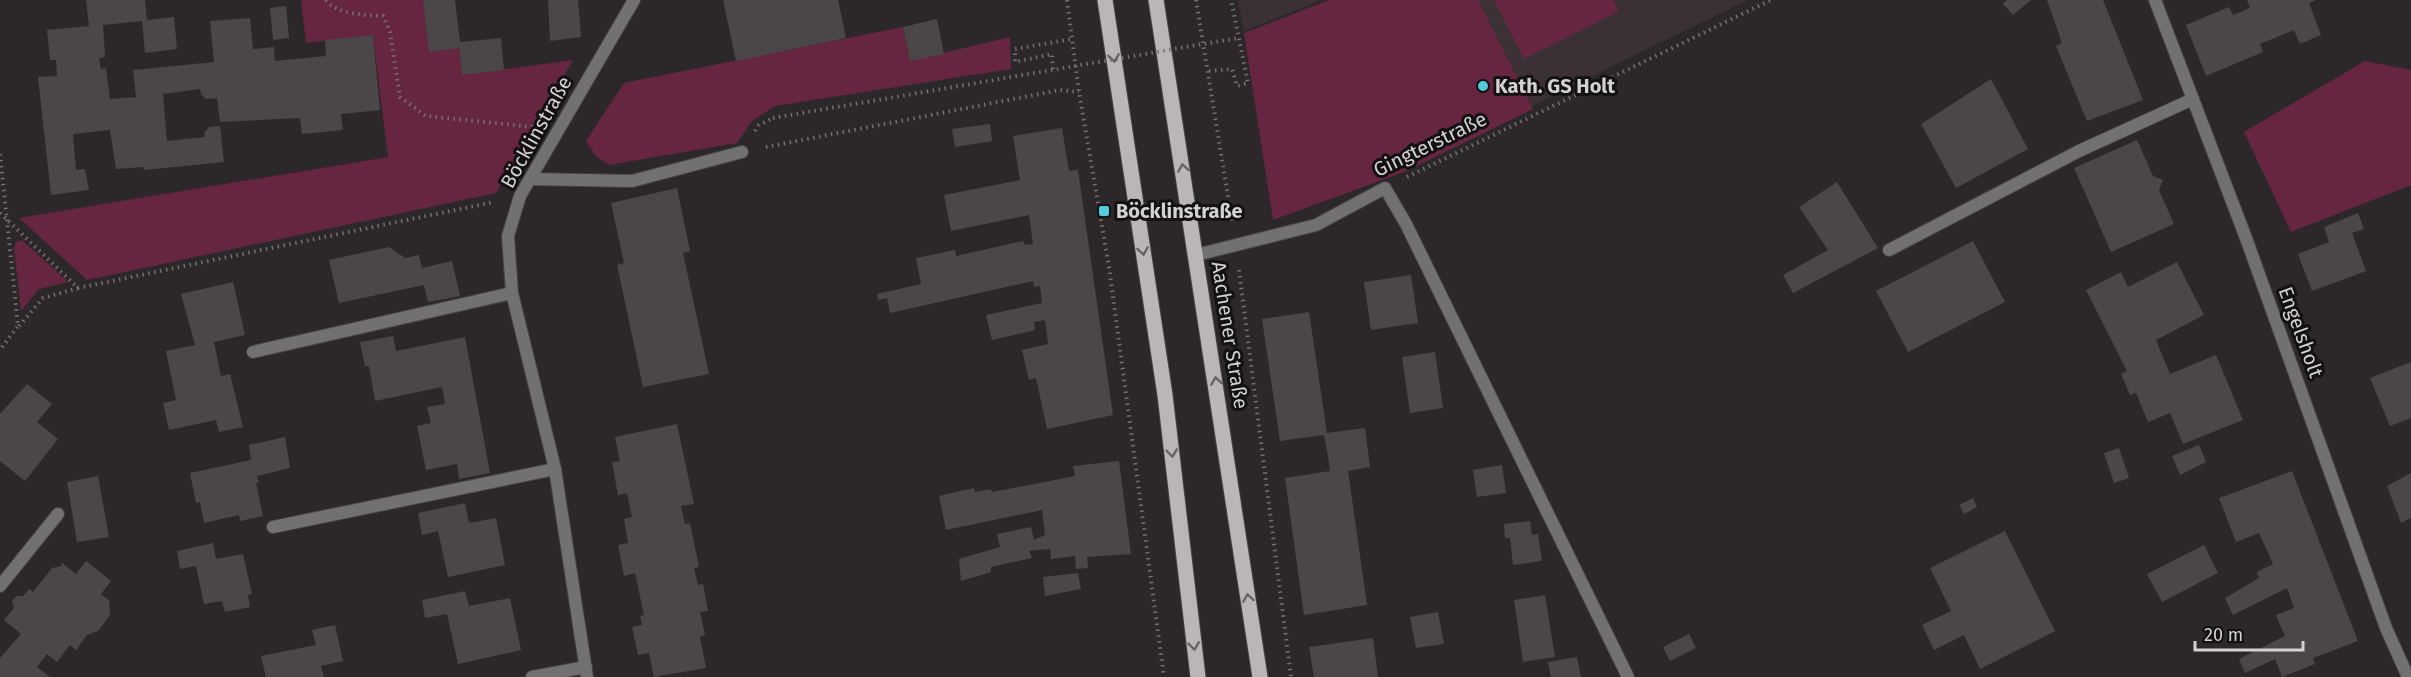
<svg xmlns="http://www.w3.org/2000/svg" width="2411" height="677" font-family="'Fira Sans',sans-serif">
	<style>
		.built { fill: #3b3134 }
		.green { fill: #662641 }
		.building { fill: #4b4748 }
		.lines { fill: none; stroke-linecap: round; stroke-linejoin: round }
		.lane-casing { stroke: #474344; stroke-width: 14 }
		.street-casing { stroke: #474344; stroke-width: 14 }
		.primary-casing { stroke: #474344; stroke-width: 17 }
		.path { stroke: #737071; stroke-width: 4; stroke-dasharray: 1.5 4.5; stroke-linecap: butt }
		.lane { stroke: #727070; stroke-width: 12 }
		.street { stroke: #727070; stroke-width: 12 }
		.primary { stroke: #bab6b7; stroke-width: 15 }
		.path-bridge { stroke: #737071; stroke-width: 4; stroke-dasharray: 1.5 4.5; stroke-linecap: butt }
		.oneway { stroke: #666464 }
		.poi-dot { fill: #53cbda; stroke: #131112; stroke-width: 2 }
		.labels { text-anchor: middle; stroke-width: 6; stroke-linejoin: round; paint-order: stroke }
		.poi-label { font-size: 20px; font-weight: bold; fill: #d4d1d2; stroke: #131112; text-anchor: start }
		.street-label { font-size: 20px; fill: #d4d1d2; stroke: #131112 }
	</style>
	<rect width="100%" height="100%" fill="#2c2829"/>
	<g class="built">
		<polygon points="1238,0 1322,0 1244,31"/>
		<polygon points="1386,0 1747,0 1400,171"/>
	</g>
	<g class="green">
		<polygon points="301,0 423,0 429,51 459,48 462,75 573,60 496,193 87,280 19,218 388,157 373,35 306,43"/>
		<polygon points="1329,0 1478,0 1533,109 1404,172 1273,220 1244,33"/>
		<polygon points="1494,0 1613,0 1619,11 1524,59"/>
		<polygon points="903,27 910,61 1010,37 1011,69 775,106 752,121 737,143 609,165 595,155 586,141 624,83"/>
		<polygon points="2365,61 2411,70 2411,185 2291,232 2244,132"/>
		<polygon points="22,240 68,282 39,289 21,311 14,248 16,242"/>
	</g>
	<g class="building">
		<polygon points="86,0 145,0 147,20 174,17 177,49 145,53 142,21 103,25 105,57 99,58 101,69 106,68 110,99 136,97 133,70 214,62 210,21 250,18 253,49 274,47 275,61 326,56 325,40 373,35 380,110 341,114 343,130 302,134 300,118 220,122 217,98 206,99 201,94 200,89 163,94 167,141 205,137 204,133 209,127 220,126 224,162 144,170 143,167 116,169 110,130 73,134 76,170 85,169 89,190 51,195 38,77 57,76 56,60 50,60 47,30 89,26"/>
		<polygon points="423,0 455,0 460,42 501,38 504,70 462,75 459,48 429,52"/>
		<polygon points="548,0 578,0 581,37 550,41"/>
		<polygon points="723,0 838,0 846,38 736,61"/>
		<polygon points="2007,0 2031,0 2013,15 2003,4"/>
		<polygon points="2047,0 2103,0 2143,100 2087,121 2056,46 2062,43"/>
		<polygon points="2247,0 2316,0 2309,3 2321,35 2300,44 2294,30 2260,44 2263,52 2206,76 2186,25 2229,7 2233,15 2250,8"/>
		<polygon points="286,6 289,38 273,40 270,8"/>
		<polygon points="937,19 944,54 910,61 903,27"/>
		<polygon points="1991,79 2028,149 1956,188 1921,124"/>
		<polygon points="990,124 992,141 955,147 952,129"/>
		<polygon points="1062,128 1069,171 1078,170 1113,415 1047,429 1036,378 1029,380 1022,350 1048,344 1045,320 1034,322 1035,330 992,340 986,315 1042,303 1040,286 1034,287 1033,281 890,313 887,298 878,300 877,294 921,284 916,258 955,250 956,256 1023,241 1025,245 1033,244 1029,215 951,231 944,195 1020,180 1013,136"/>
		<polygon points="2137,140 2153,176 2163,180 2159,190 2174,224 2111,252 2074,168"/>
		<polygon points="1837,182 1878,248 1793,293 1783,275 1828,250 1799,207"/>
		<polygon points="677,188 690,251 683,253 709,374 643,387 617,265 624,263 611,203"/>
		<polygon points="2358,213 2364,229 2352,233 2366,271 2312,291 2298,254 2329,242 2324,227"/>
		<polygon points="1973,241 2005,302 1908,352 1876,291"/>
		<polygon points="389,247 405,258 419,255 422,268 452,261 460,296 428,302 424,285 339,303 329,260"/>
		<polygon points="2177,262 2204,315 2156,340 2170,374 2216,355 2243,420 2183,444 2170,413 2148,422 2136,393 2130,395 2121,374 2127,371 2086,290 2121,272 2128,287"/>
		<polygon points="1411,275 1418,323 1371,330 1364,282"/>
		<polygon points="233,282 245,335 214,342 221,376 230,374 243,427 219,432 216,420 169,430 163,403 176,400 166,351 195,345 181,294"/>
		<polygon points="1309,312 1327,433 1365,428 1370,467 1348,471 1367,605 1304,615 1285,478 1330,471 1328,456 1324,435 1280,441 1262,319"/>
		<polygon points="393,336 396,351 465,337 490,473 459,479 457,464 426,470 417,426 431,423 427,407 445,404 442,387 375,401 369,366 365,366 360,342"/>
		<polygon points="1435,352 1443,408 1410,413 1402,357"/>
		<polygon points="2411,362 2411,418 2390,426 2370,378"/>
		<polygon points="27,384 52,404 37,422 58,439 25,481 0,461 0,414"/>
		<polygon points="677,424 694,504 681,506 685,524 690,523 699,567 694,568 698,585 703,584 708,611 700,612 705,635 700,637 706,668 654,677 649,653 638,655 632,627 642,625 640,616 644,615 635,573 624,576 618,545 628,543 624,519 632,517 627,493 618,495 612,462 620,461 615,437"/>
		<polygon points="285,437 290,468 257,476 259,483 256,483 263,516 240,521 239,515 204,523 200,502 196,503 190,473 251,460 249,445"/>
		<polygon points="2199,445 2206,462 2180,475 2172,456"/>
		<polygon points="2119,448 2129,478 2114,483 2104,453"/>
		<polygon points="1119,461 1131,554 1087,557 1088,568 1076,569 1075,556 1051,559 1050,549 1029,551 1032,558 991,567 991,572 961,581 959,559 1000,547 997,534 1031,527 1034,540 1045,535 1042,510 946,530 939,496 974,488 975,492 991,489 992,492 1070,477 1075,476 1073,466"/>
		<polygon points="1502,465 1506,493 1477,497 1473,470"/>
		<polygon points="2292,471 2358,641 2313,658 2315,664 2282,677 2275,659 2245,673 2239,659 2285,636 2276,615 2294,608 2287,588 2233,615 2225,598 2259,578 2257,572 2273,564 2259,533 2236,542 2219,498"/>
		<polygon points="2411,473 2411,518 2401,523 2387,486"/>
		<polygon points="98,476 109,537 77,542 67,482"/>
		<polygon points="1973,498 1977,507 1964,514 1959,505"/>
		<polygon points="465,503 469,523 496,518 505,565 448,577 438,531 422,535 418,513"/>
		<polygon points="1530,521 1532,535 1538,534 1542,561 1513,565 1510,538 1505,538 1504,524"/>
		<polygon points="2005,531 2055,631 1980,669 1964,635 1934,650 1922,625 1951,611 1930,568"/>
		<polygon points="213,543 216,559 243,554 252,594 248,595 250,607 225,612 222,601 204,604 196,566 180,569 177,551"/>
		<polygon points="2204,545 2218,573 2162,602 2147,574"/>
		<polygon points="86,561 111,581 101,594 109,600 110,615 98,631 87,635 76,650 70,645 57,662 47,654 37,667 50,677 0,677 0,658 21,634 4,620 14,608 12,601 17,596 23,596 29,589 33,592 52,568 62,566 61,562 76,574"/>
		<polygon points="1078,573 1081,589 1045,596 1043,577"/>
		<polygon points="465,591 469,606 510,598 521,650 458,664 447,614 425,618 422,600"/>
		<polygon points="1545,595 1555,657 1523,662 1514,600"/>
		<polygon points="1438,612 1444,644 1416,648 1410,617"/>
		<polygon points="335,625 343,661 321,666 324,677 266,677 261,656 316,645 312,630"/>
		<polygon points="1689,634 1696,648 1670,661 1663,647"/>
		<polygon points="1373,638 1378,677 1314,677 1309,647"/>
		<polygon points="1577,657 1581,677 1551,677 1548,662"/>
	</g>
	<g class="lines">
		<g class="lane-casing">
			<g id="lane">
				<polyline points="1889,250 2079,151 2193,99"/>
				<polyline points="1196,255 1316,225 1385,188 1406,224 1628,677"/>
				<polyline points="253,352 512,293"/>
				<polyline points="273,527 555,469"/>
				<polyline points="0,586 58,514"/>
				<polyline points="532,677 586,667"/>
			</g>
		</g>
		<g class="street-casing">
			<g id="street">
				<polyline points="2155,0 2246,238 2386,628 2408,677"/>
				<polyline points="530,179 632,181 742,152"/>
				<polyline points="587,677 555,469 512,293 508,236 520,196 634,0"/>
			</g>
		</g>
		<g class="primary-casing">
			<g id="primary">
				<polyline points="1105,0 1165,395 1198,677"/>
				<polyline points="1156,0 1260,677"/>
			</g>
		</g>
		<g class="path">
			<path d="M326 0C336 15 367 15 383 16L390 32 400 97 426 116 533 127"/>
			<polyline points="1067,0 1079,92 1109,267 1164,677"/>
			<polyline points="1196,0 1232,221"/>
			<polyline points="1053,69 1052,54 1015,62 1015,49 1072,39"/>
			<polyline points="1209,71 1232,69 1237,86 1248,83 1231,0"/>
			<polyline points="755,131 759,125 773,118"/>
			<polyline points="766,147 1060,90 1079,92"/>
			<polyline points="0,154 18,326 0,350"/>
			<polyline points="1407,177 1771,0"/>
			<polyline points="0,213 78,288 494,202"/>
			<polyline points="1239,270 1291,677"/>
			<polyline points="19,326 43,298 78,288"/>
		</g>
		<use href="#lane" class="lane"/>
		<use href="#street" class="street"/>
		<use href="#primary" class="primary"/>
		<polyline class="path-bridge" points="773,118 1238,38"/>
	</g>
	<defs><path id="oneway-chevron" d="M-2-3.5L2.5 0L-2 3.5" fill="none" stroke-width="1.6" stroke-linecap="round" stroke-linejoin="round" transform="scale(1.5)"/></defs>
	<g class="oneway">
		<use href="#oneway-chevron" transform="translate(1114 58) rotate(81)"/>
		<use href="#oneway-chevron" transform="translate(1183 168) rotate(-99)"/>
		<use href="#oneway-chevron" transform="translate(1143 251) rotate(81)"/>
		<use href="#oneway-chevron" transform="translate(1216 381) rotate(-99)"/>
		<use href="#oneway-chevron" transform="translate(1172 453) rotate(83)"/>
		<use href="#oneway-chevron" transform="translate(1248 598) rotate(-99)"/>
		<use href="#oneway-chevron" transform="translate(1194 646) rotate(83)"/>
	</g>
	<g class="poi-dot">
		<circle cx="1483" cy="86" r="6"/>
		<rect x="1098" y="205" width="12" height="12" rx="3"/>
	</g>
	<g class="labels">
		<g class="poi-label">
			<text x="1495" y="93">Kath. GS Holt</text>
			<text x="1116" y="218">Böcklinstraße</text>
		</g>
		<g class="street-label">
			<text transform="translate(536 132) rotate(-61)" y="7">Böcklinstraße</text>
			<text transform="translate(1430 144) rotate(-26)" y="7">Gingterstraße</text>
			<text transform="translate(2301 332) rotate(70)" y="7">Engelsholt</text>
			<text transform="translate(1230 335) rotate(81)" y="7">Aachener Straße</text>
		</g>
	</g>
	<path d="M2195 641v9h108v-9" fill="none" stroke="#d4d1d2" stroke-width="3"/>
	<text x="2204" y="641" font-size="18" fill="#d4d1d2" stroke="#131112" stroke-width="4.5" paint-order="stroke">20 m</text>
</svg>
